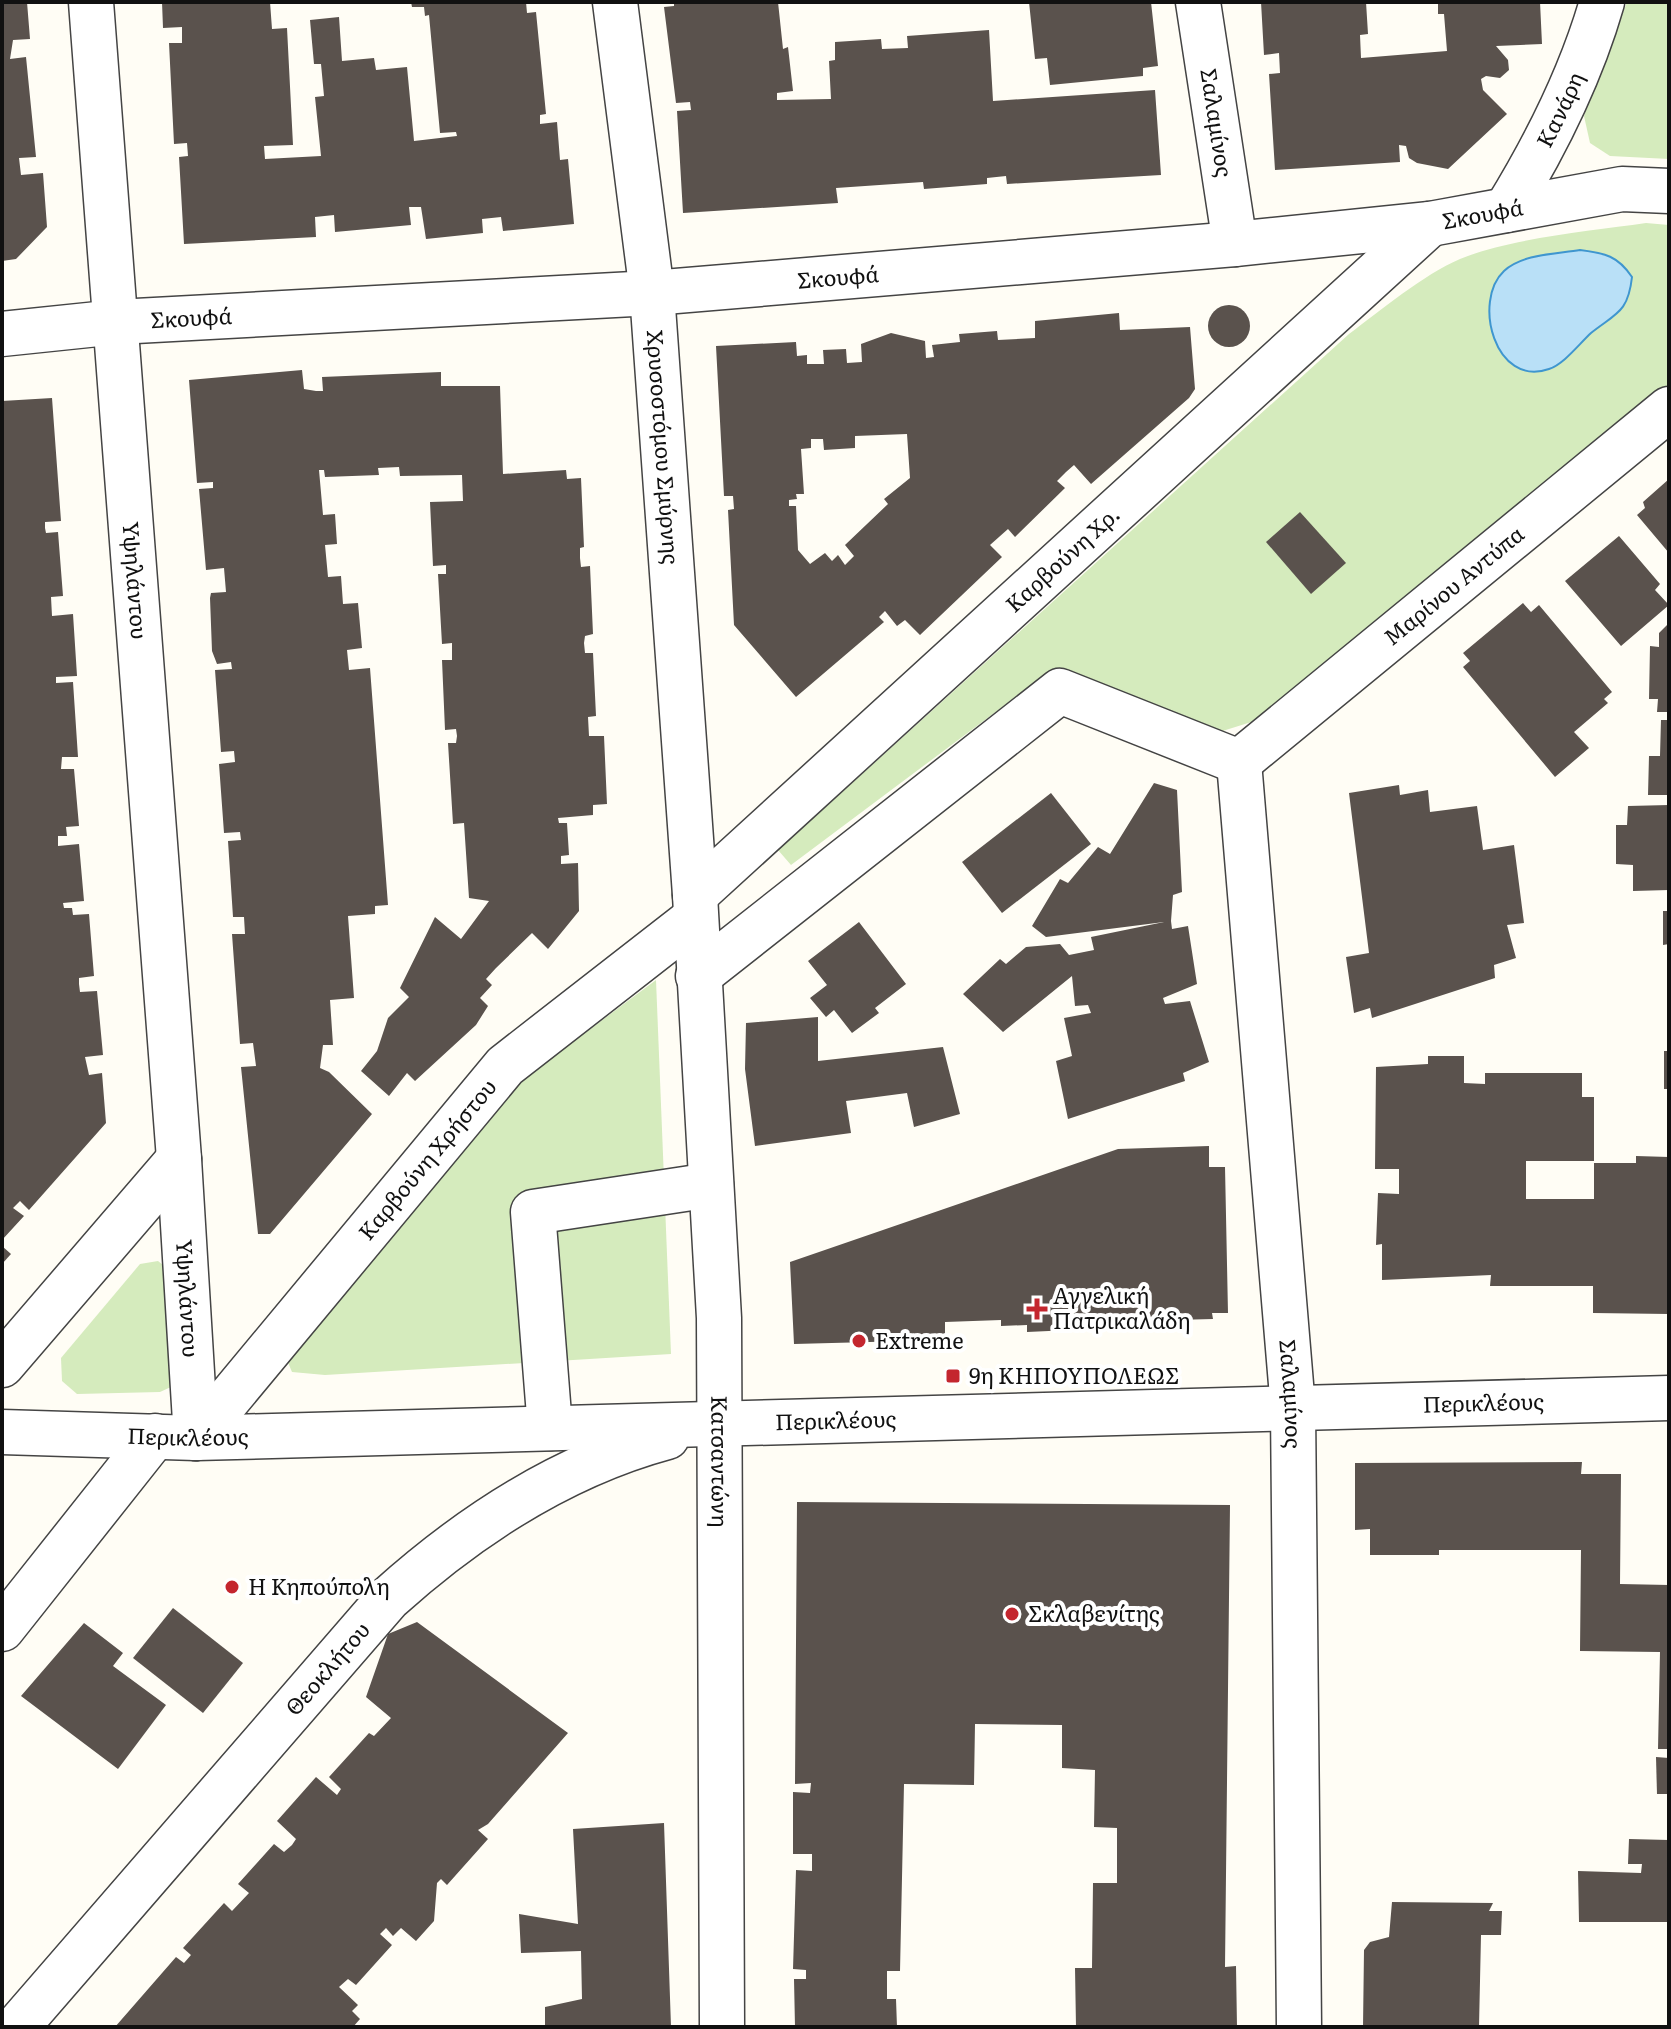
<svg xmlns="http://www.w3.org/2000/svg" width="1671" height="2029" font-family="Literata,serif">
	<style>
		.green { fill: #d5ebbd }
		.water { fill: #b9e0f7; stroke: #3f96cf; stroke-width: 2 }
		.building { fill: #5a524d; fill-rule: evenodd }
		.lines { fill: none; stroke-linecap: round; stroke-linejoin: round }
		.minor-casing { stroke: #444; stroke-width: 47 }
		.minor { stroke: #fff; stroke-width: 44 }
		.poi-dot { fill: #c4262e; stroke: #fff; stroke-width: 3 }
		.labels { text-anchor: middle; stroke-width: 8; stroke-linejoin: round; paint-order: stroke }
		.street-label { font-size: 22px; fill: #111; stroke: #fff }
		.poi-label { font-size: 22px; fill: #111; stroke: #fff; text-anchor: start }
	</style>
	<rect width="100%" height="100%" fill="#fffdf5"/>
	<g class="green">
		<polygon points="1627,2 1669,2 1669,159 1610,156 1590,143 1584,116"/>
		<path d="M1646 223 1669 225V384L1274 715 1213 734 1053 669 791 865 778 850 1349 334C1381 310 1423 275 1460 259 1511 238 1591 231 1646 223Z"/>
		<polygon points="656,980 671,1354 325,1375 292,1372 287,1360 511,1088"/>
		<polygon points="158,1261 169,1270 173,1386 160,1392 77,1394 62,1381 61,1358 140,1264"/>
	</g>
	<path class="water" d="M1580 250C1605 253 1618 256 1632 277 1628 313 1616 313 1591 333 1579 344 1564 364 1549 369 1495 388 1472 301 1504 271 1522 254 1556 254 1580 250Z"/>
	<g class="building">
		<polygon points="2,2 27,2 30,39 13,40 10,59 26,57 36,157 19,158 21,175 43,173 47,227 16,259 2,261"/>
		<polygon points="162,2 270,2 272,29 287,28 293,145 264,146 265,159 321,156 315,97 324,96 321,64 314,64 310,20 339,17 342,61 374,58 376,70 407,67 414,141 457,136 456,132 440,133 429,15 425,16 424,7 412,7 411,2 526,2 527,13 536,12 546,114 540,115 540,124 557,122 560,160 568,159 574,224 503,231 501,217 482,219 483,233 426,239 421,207 409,207 411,225 335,232 334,215 315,217 316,237 184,244 179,157 188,156 187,143 174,144 169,43 182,43 182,27 163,28"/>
		<polygon points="674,2 778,2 783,49 788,47 793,91 777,93 777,100 831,99 829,61 835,60 835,42 881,39 882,49 908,48 907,36 989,30 993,101 1155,90 1161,175 1007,184 1006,176 987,178 987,184 924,189 923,182 836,188 838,203 683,213 677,111 691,110 690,102 676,103 664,7 674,6"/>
		<polygon points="1029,2 1151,2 1158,66 1143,68 1143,76 1050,85 1047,58 1035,59"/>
		<polygon points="1261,2 1366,2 1368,34 1360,35 1361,58 1447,51 1444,14 1438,14 1438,2 1540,2 1542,44 1496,46 1508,60 1509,70 1500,78 1486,76 1481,79 1483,90 1507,114 1448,169 1417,163 1409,158 1406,146 1399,145 1400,162 1275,170 1269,74 1280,73 1279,53 1264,55"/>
		<circle cx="1229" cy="326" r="21"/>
		<path d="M1119 313 1120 330 1190 327 1195 389 1189 398 1091 484 1074 465 1066 472 1057 481 1065 488 1015 537 1008 529 990 545 1002 557 920 635 905 620 897 626 885 611 879 617 884 622 796 697 734 625 728 510 734 509 733 496H724L716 346 796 342 797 356 807 355V364H824L823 350 846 349 847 363 862 362 861 344 891 333 925 341 926 358 934 357 932 345 960 342 959 334 997 331 998 340 1035 338V321ZM907 434 910 478 884 499 888 504 845 545 854 556 845 565 838 555 832 561 825 553 810 564 798 550 796 506H789V500L797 499 796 494H804L801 449 811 448V439H823L824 450 855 448V436Z"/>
		<polygon points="302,370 304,389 316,391 323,391 322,377 441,372 441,386 500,386 503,474 566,470 567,479 581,478 584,547 580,548 580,558 581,567 590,566 593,634 585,636 584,643 585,653 593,653 596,716 588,717 589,736 604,736 607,804 593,805 593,815 558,818 559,823 567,823 569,855 561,856 561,864 578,863 579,911 548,949 532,933 496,968 486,979 492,985 480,998 488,1006 476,1025 415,1081 407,1073 389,1096 361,1071 377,1051 388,1018 409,997 400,988 435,917 461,939 489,901 469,898 464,823 453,824 448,743 456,743 457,736 456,729 445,730 442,660 452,660 452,643 442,644 438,574 446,574 446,565 433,566 430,502 463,501 462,475 400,476 399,467 378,468 379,475 325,477 324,470 319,470 323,515 335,514 337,544 325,545 328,577 341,576 343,604 358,603 362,648 347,650 349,670 370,668 388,905 375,906 375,914 348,916 354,998 330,1000 333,1045 323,1045 320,1068 329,1072 372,1114 270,1234 258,1234 241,1067 256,1066 253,1043 240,1044 232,934 245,934 244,917 233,917 228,841 241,840 240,832 224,833 219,764 235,762 234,751 221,752 215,670 232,669 231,662 217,664 212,651 210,598 211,593 226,592 224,568 206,570 199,489 213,488 213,482 197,483 189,380"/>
		<polygon points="52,398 61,521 45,522 45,528 46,533 58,532 63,596 51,597 52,616 73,614 77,676 56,677 56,683 73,682 78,757 62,757 61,769 74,769 79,826 66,827 67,836 58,836 58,846 79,844 84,901 63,903 64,908 72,908 73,915 89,914 94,976 79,978 79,984 80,992 97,991 103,1055 85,1057 89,1075 102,1073 106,1123 29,1210 20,1201 13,1208 24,1216 2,1240 2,401"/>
		<polygon points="1669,479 1669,553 1637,515 1645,508 1643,502"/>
		<polygon points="1300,512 1346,563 1311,594 1266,542"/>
		<polygon points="1619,536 1660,584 1655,590 1669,605 1621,646 1565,581"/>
		<polygon points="1523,603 1531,612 1539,605 1612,692 1604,699 1608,703 1574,732 1589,748 1555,777 1463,667 1470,661 1463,653"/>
		<polygon points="1669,623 1669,712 1657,712 1658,699 1649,699 1650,646 1659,647 1659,633"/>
		<polygon points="1661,720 1669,720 1669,795 1648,795 1649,756 1660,756"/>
		<polygon points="1154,783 1177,790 1182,892 1173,895 1171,921 1172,929 1188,926 1197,984 1163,998 1165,1004 1190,1001 1209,1062 1183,1073 1185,1081 1068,1119 1056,1061 1072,1056 1064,1018 1091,1013 1088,1005 1075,1006 1072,976 1003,1032 963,994 1000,959 1006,964 1026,947 1060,944 1069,955 1094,950 1091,937 1164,922 1046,937 1032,926 1060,879 1068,883 1098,847 1110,854"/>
		<polygon points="1399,785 1400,795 1428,790 1430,812 1477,806 1483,850 1514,845 1524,923 1507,925 1516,958 1494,965 1495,978 1372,1018 1370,1008 1354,1013 1346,957 1369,953 1349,793"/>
		<polygon points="1051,793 1091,844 1002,913 962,862"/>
		<polygon points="1669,805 1669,890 1633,891 1633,865 1616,864 1616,825 1627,825 1628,806"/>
		<polygon points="1663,911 1669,911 1669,944 1663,945"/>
		<polygon points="859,922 906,984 875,1008 879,1013 852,1033 834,1010 826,1017 810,998 827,985 808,961"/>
		<polygon points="818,1017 818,1061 943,1047 960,1114 914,1127 907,1093 846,1101 851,1133 755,1146 745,1069 746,1023"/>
		<rect x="1664" y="1051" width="5" height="38"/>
		<polygon points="1428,1056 1464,1056 1464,1083 1485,1084 1485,1073 1582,1073 1582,1097 1594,1097 1594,1161 1526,1161 1526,1199 1594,1199 1594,1163 1636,1163 1636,1156 1669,1157 1669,1314 1593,1313 1593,1286 1490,1286 1491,1275 1382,1280 1382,1244 1376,1245 1378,1193 1399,1194 1399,1169 1375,1169 1376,1067 1428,1064"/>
		<polygon points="1209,1146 1209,1167 1225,1167 1228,1313 1212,1313 1213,1319 1136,1321 1136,1327 1027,1332 1027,1325 1001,1326 1001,1320 945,1322 945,1340 794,1344 790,1262 1118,1149"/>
		<polygon points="2,1246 11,1254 2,1264"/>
		<polygon points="1582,1462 1581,1474 1621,1474 1620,1584 1669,1585 1669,1749 1658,1749 1660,1652 1580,1651 1581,1550 1439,1550 1439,1555 1370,1555 1370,1529 1355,1530 1355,1463"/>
		<polygon points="797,1502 1230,1505 1225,1967 1236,1966 1237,2027 1076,2027 1075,1968 1092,1968 1093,1883 1117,1883 1117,1828 1094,1827 1095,1770 1062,1768 1062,1725 975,1724 974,1785 904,1784 900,1971 887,1971 887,1999 896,1999 897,2027 795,2027 794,1979 806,1979 806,1970 793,1969 796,1870 812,1871 812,1854 793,1854 793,1792 810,1793 811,1783 795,1784"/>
		<polygon points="173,1608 243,1663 203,1713 133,1658"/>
		<polygon points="417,1622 568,1733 488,1824 478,1830 488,1839 447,1885 441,1879 437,1883 434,1921 416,1941 401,1928 393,1936 386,1928 380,1934 392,1945 356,1985 348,1979 339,1987 358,2005 352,2011 360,2019 353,2027 115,2027 176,1957 184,1963 191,1955 183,1948 224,1903 232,1911 249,1893 238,1884 274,1844 284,1852 292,1845 296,1839 277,1821 316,1777 337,1795 341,1789 329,1777 369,1733 374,1736 391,1718 366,1697 388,1634"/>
		<polygon points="84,1623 123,1653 113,1666 166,1705 118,1769 21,1696"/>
		<polygon points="1656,1757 1669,1758 1669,1794 1657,1794"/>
		<polygon points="664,1823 671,2027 545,2027 545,2007 582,1999 581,1951 521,1953 519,1914 578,1924 573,1829"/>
		<polygon points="1629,1839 1669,1840 1669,1922 1579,1922 1578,1871 1641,1873 1642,1864 1628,1864"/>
		<polygon points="1392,1902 1493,1903 1489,1911 1502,1911 1501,1935 1481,1935 1479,2027 1363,2027 1364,1950 1370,1942 1389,1937"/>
	</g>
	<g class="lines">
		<g class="minor-casing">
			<g id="minor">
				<path id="s1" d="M91 2 179 1159 196 1438"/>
				<path id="s2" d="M615 2 652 293 695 895 719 1318 722 2027"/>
				<path id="s3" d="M1198 2 1235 244"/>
				<path id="s4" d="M1506 210C1546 145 1581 75 1602 2"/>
				<path id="s5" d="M2 334 117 322 652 293 1235 244 1430 224 1622 189 1669 191"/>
				<path id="s6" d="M1239 762 1293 1408 1299 2027"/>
				<path id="s7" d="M1239 762 1669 409"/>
				<path id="s8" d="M695 895 1430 224"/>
				<polyline points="698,976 1060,691 1239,762"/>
				<polyline points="2,1365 179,1159"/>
				<polyline points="550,1428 533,1212 711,1185"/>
				<path id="s9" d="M2 1432 196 1438 1669 1398"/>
				<path id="s10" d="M196 1438 505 1066 695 918"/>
				<polyline points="2,1629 155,1436"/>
				<path id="s11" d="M17 2027 388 1599C468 1527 563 1465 667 1437"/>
			</g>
		</g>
		<use href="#minor" class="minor"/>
	</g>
	<g class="poi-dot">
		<path d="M1033 1297h8v8h8v8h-8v8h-8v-8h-8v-8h8z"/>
		<circle cx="859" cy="1341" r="8"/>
		<rect x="945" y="1368" width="16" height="16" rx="4"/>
		<circle cx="232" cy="1587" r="8"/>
		<circle cx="1012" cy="1614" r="8"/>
	</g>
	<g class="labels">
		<g class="street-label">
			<text dy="8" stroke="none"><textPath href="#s4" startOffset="114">Κανάρη</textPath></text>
			<text dy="8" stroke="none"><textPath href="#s3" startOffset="122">Σαλαμίνος</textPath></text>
			<text dy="8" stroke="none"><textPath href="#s5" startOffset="1486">Σκουφά</textPath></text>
			<text dy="8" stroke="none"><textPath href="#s5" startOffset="838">Σκουφά</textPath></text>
			<text dy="8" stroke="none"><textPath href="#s5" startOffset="190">Σκουφά</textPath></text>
			<text dy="8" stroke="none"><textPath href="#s2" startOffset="448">Χρυσοστόμου Σμύρνης</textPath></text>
			<text dy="8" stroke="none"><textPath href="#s8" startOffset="498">Καρβούνη Χρ.</textPath></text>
			<text dy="8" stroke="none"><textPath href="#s1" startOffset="580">Υψηλάντου</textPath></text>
			<text dy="8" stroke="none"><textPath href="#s7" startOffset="278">Μαρίνου Αντύπα</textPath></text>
			<text dy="8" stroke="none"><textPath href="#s10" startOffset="362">Καρβούνη Χρήστου</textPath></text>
			<text dy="8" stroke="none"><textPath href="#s1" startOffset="1300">Υψηλάντου</textPath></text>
			<text dy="8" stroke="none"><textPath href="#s6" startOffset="634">Σαλαμίνος</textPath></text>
			<text dy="8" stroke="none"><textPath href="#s9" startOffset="1482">Περικλέους</textPath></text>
			<text dy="8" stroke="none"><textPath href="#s9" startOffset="834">Περικλέους</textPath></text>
			<text dy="8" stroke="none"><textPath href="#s9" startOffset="186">Περικλέους</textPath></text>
			<text dy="8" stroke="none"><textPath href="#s2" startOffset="1464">Κατσαντώνη</textPath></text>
			<text dy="8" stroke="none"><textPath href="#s11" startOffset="474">Θεοκλήτου</textPath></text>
		</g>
		<g class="poi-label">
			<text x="1053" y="1304">Αγγελική<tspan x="1053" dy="25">Πατρικαλάδη</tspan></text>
			<text x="875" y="1349">Extreme</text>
			<text x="969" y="1384">9η ΚΗΠΟΥΠΟΛΕΩΣ</text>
			<text x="248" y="1595">Η Κηπούπολη</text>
			<text x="1028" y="1622">Σκλαβενίτης</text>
		</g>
	</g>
	<rect width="1671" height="2029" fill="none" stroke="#111111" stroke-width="8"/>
</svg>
